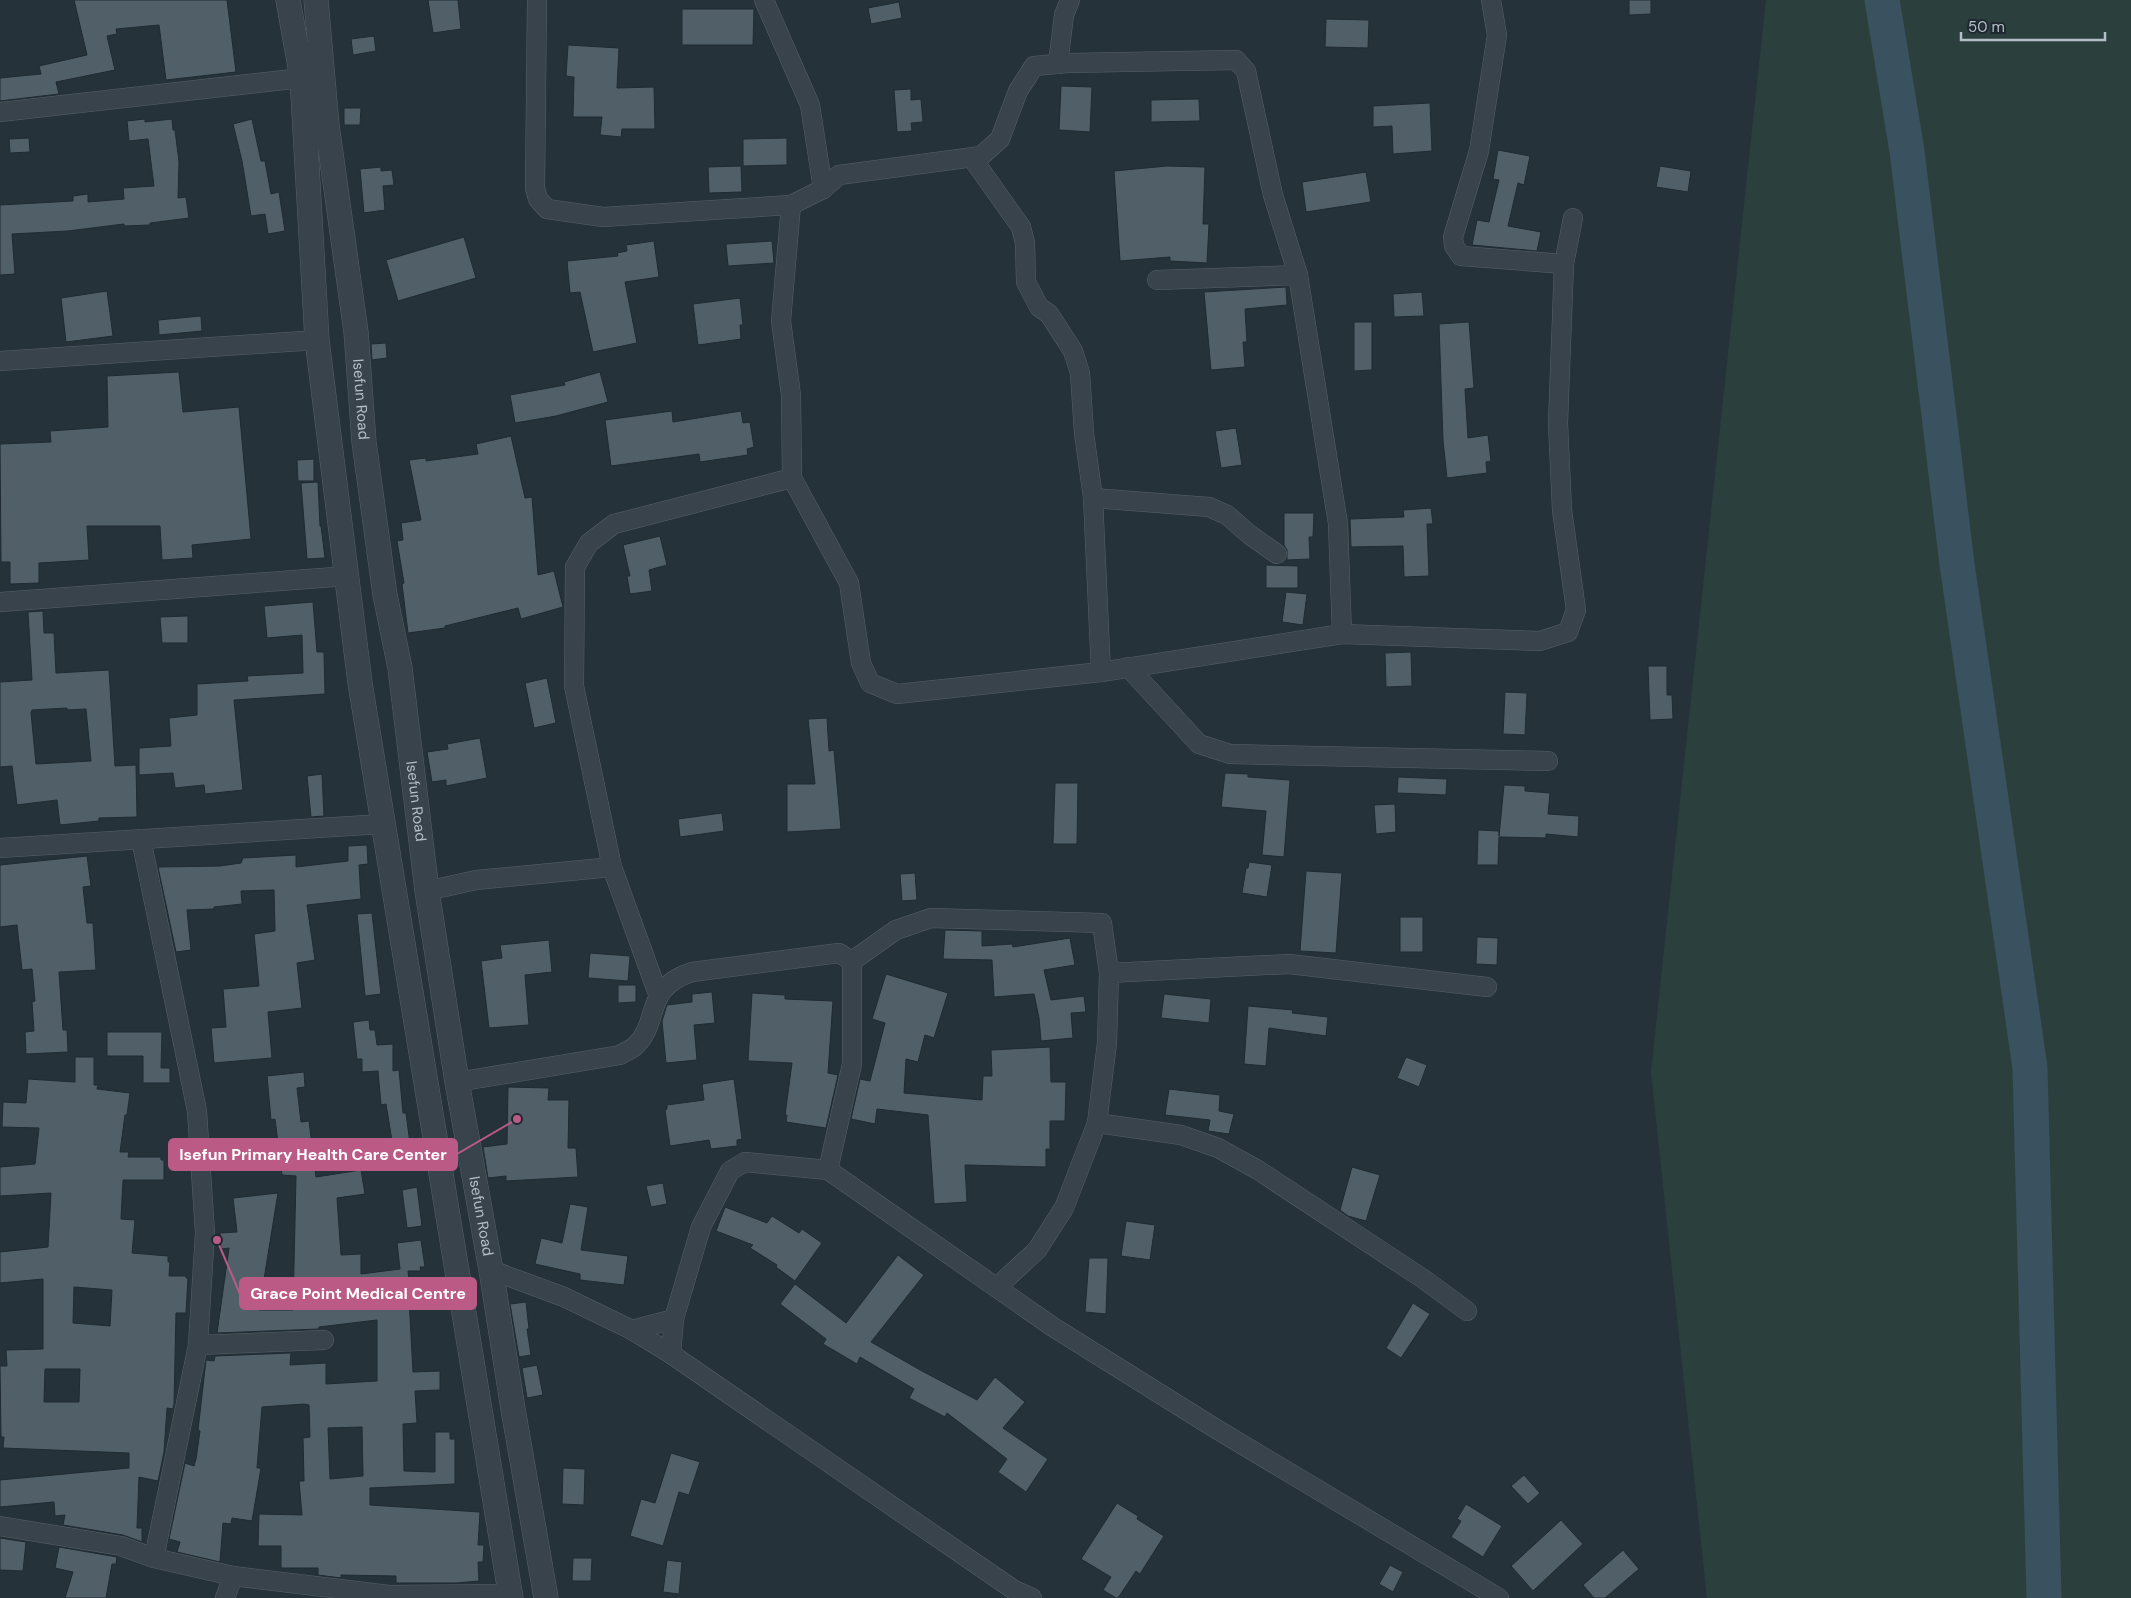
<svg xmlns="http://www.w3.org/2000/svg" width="2131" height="1598" font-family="'DM Sans',sans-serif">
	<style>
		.green { fill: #2b403d }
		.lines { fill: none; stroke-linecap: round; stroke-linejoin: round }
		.river { stroke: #3a5160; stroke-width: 35 }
		.building { fill: #505f68; stroke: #202a32; fill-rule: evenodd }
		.minor-casing { stroke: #576169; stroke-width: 20 }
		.tertiary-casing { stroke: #576169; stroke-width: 25 }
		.minor { stroke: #39434b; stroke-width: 19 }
		.tertiary { stroke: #39434b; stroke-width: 24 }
		.labels { text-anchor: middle; stroke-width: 4; stroke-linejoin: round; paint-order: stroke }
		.street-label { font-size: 15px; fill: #b4bec6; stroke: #1e2830 }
		.leader { fill: none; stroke: #bc5a86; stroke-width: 2 }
		.callout-dot { fill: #bc5a86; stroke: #1e2830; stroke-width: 2 }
		.callout { fill: #bc5a86; stroke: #bc5a86; stroke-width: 2 }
		.callout-label { font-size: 16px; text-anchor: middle; font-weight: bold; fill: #fff }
	</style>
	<rect width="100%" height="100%" fill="#25323a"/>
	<polygon class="green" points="1766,0 2131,0 2131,1598 1707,1598 1651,1072"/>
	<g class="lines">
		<polyline class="river" points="1882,0 1907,151 1957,564 2030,1068 2044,1598"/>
	</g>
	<g class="building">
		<polygon points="74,0 227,0 236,72 166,80 159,25 116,29 117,34 107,36 115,70 56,82 59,94 0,101 0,78 41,74 39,66 87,55"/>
		<polygon points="428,0 458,0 461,29 433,33"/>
		<polygon points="1629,0 1651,0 1651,14 1629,15"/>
		<polygon points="899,2 902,18 871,24 868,8"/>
		<polygon points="682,9 754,9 753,45 682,45"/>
		<polygon points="1326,19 1369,20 1368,48 1325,47"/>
		<polygon points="374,36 376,51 353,55 351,39"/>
		<polygon points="568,45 619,48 617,88 654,87 655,129 622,129 621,137 600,135 602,117 573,117 574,77 566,76"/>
		<polygon points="1061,86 1092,87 1090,132 1059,130"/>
		<polygon points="911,89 911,100 921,99 923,122 911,123 912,131 897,132 894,90"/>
		<polygon points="1199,99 1200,121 1151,122 1151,100"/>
		<polygon points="1430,103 1432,151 1393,154 1392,126 1373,127 1373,106"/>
		<polygon points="344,108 361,108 360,125 344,125"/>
		<polygon points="145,119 145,122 172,119 173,130 175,130 179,162 178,198 186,197 189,218 150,223 150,225 124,226 124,224 68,231 12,234 15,274 0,275 0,205 73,201 73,196 88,194 88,202 124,199 123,188 154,186 148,139 129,141 127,121"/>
		<polygon points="252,119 261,161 265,161 271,194 279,192 285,231 268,234 265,214 251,216 242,161 233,124"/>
		<polygon points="29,138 30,152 10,153 9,139"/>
		<polygon points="787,138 787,165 743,166 743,139"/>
		<polygon points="1498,150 1530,156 1524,185 1518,183 1508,226 1541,232 1537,251 1472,245 1477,220 1489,222 1499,180 1493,179"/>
		<polygon points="741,166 742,192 709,193 708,167"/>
		<polygon points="1167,166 1205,167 1203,224 1209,224 1207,263 1170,261 1170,257 1120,261 1114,171"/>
		<polygon points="1660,166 1691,171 1688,192 1656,187"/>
		<polygon points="381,167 381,171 392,170 394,185 383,186 385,210 364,213 360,169"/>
		<polygon points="1366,172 1371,202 1306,212 1302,182"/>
		<polygon points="464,237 476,278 398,301 386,260"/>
		<polygon points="654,241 659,277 625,282 637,343 593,352 580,292 570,293 567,261 618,256 617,253 627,251 626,245"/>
		<polygon points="772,241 774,263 728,266 726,244"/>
		<polygon points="1286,287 1287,305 1245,309 1247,342 1243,342 1245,367 1211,370 1204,292"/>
		<polygon points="107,291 113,336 66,342 61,298"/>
		<polygon points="1422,292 1424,316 1394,317 1393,294"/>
		<polygon points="740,298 743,325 740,325 741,339 698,345 693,304"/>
		<polygon points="201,316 202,331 159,335 158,320"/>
		<polygon points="1354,322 1372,322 1372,370 1354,371"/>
		<polygon points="1469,322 1474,388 1465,389 1468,438 1488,435 1491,461 1486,462 1487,473 1447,478 1443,441 1439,324"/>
		<polygon points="386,343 387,358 372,360 371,344"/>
		<polygon points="179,372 183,412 239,407 251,539 192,545 193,558 162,560 160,526 87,526 89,560 39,563 39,583 10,584 10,562 1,562 0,444 51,442 50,431 108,427 107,376"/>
		<polygon points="600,372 608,402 556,416 515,423 510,395 565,385 564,382"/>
		<polygon points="672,411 673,422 741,411 743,423 750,422 754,447 747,449 748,455 700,462 699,454 611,466 605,420"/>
		<polygon points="1236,428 1242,465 1221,468 1215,431"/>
		<polygon points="511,436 525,498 532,497 538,575 554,571 563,607 521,619 518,608 445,626 445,628 408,633 402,584 404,583 397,541 403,540 401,523 421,520 409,460 426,458 426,461 478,454 476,444"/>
		<polygon points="314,459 314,481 298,481 297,460"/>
		<polygon points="318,482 320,526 321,526 325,558 307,559 301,483"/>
		<polygon points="1431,508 1433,524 1427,524 1429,576 1404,577 1403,546 1351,547 1350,519 1404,517 1403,510"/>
		<polygon points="1284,513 1314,513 1313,537 1309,537 1310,559 1287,560 1287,550 1284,545"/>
		<polygon points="660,536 667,565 649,570 652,591 630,594 627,576 630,576 623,545"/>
		<polygon points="1266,565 1298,566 1298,588 1266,588"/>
		<polygon points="1286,592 1307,594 1303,625 1282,622"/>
		<polygon points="313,602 317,652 324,652 325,694 234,700 243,790 205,794 204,785 175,788 173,773 139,775 139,748 171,746 169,718 197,715 197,684 248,681 247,676 303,673 302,635 267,638 264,606"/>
		<path d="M43 611 44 633H54L56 673 109 670 115 766 136 765 137 817 99 818V821L60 825 57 800 17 805 12 766 0 767V682L32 680 28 612ZM67 708V710L86 709 91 761 36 764 31 713 32 710Z"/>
		<polygon points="188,616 188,643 162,643 160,617"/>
		<polygon points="1411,652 1412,686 1386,687 1385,653"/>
		<polygon points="1648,666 1667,666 1667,695 1672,695 1673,719 1650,720"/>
		<polygon points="547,678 556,723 534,728 525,683"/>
		<polygon points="1505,692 1527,693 1525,735 1503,734"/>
		<polygon points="827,718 829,751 834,750 841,829 787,832 787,784 815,784 808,719"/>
		<polygon points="480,738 487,778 446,786 446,780 432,782 427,752 448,749 447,744"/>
		<polygon points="1225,773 1248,774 1248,777 1290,780 1284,857 1262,855 1266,811 1221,807"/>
		<polygon points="322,774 324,816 311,817 307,776"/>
		<polygon points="1398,777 1447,779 1446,795 1397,793"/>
		<polygon points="1055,783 1078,783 1077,844 1053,844"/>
		<polygon points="1504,785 1525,786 1525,791 1550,793 1548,814 1579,816 1578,837 1546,834 1546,838 1499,837 1498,865 1477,865 1478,830 1499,831 1499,836"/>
		<polygon points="1395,804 1396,832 1376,834 1374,805"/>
		<polygon points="722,813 724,831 680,837 678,819"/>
		<polygon points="367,845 368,864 359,865 361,899 307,905 315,960 297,963 302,1008 268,1012 272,1058 214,1063 211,1028 226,1027 223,989 259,986 254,934 275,931 274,890 241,891 242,904 214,907 214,909 187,910 191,950 176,952 158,867 220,866 241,863 243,858 296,855 296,867 348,861 348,846"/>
		<polygon points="87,856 91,886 83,887 87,923 93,923 96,970 59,972 63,1030 67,1030 68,1052 26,1054 25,1032 34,1031 32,1002 35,1001 32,969 22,970 17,925 0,927 0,865"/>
		<polygon points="1249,862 1272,865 1267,897 1242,893 1246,868 1248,868"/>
		<polygon points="1306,871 1342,873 1336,953 1300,951"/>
		<polygon points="915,873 917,900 902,901 900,874"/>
		<polygon points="372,913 381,994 365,996 357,914"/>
		<rect x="1400" y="917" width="23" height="35"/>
		<polygon points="945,930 982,931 982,946 1012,944 1013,947 1070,938 1075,965 1044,970 1051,1000 1084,996 1086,1012 1071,1013 1073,1038 1041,1041 1039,1018 1034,994 994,997 992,960 943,959"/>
		<polygon points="1477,937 1498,938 1497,965 1476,964"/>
		<polygon points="549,940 552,972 525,975 529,1025 489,1028 481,961 502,958 500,945"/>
		<polygon points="590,953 630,956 628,981 588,978"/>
		<polygon points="886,974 948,993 934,1038 925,1035 918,1062 906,1059 904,1093 982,1100 983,1076 992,1076 991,1050 1050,1047 1051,1082 1066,1082 1065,1121 1050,1121 1050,1149 1046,1149 1046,1167 965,1165 967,1202 934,1204 928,1115 877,1109 875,1124 851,1119 860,1079 870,1081 885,1023 872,1019"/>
		<polygon points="618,985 636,985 636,1002 618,1003"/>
		<polygon points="712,992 715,1023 694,1025 697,1060 666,1063 662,1021 667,1005 692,1002 692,994"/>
		<polygon points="752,993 785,995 785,999 833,1001 828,1073 838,1075 826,1128 786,1122 787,1115 785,1115 792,1063 748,1061"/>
		<polygon points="1164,994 1211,999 1209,1023 1161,1018"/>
		<polygon points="1248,1006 1293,1010 1292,1013 1328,1017 1326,1036 1269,1028 1266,1066 1244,1064"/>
		<polygon points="369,1020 370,1030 375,1030 377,1045 393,1044 393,1071 399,1070 403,1113 406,1113 410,1144 393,1147 386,1104 381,1105 378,1071 362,1072 362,1059 357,1059 353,1022"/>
		<polygon points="107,1032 162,1032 161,1068 170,1068 170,1083 143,1083 143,1056 107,1056"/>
		<path d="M75 1057H94V1085H98L97 1089 130 1093 127 1115H125L120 1152H129L128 1157H161V1160H164V1180H123L121 1219 135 1220 132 1253 168 1256V1262H170L169 1276H186V1278H188L186 1313H176L174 1404 173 1409 167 1408 164 1452 158 1481 139 1477 137 1528H142V1542L123 1535 63 1525 65 1515 55 1516 54 1502 0 1507V1480L129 1468V1453L3 1448 4 1437H1L0 1366H7L6 1350 43 1349V1279L0 1283V1252L48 1247 51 1193 0 1196V1167L35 1164 39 1128 2 1127 3 1102 26 1103 28 1079 75 1082ZM74 1287 112 1290 110 1326 73 1323ZM45 1369H80L79 1402H44Z"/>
		<polygon points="1406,1057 1427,1065 1419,1087 1397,1078"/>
		<path d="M304 1072 305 1087 297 1088 301 1122 309 1121 316 1177 361 1170 365 1194 337 1198 341 1255 361 1254V1274L400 1269 397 1243 421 1240 425 1267H420L421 1271H408L411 1298H409L413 1372 440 1371V1390L415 1391 417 1423 403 1424 404 1471 435 1472V1432H450V1439H455V1484L370 1488V1505L480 1512 478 1545H484L483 1562H478L479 1581 456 1583H396V1576L341 1575V1578L318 1575V1568H281V1546H258L259 1514 302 1515 299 1481H304L303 1438 310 1437 309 1405 304 1404 262 1407 257 1468H261L252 1521 232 1518 231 1524 223 1523 220 1562 177 1552 180 1542 169 1539 185 1463 194 1466 196 1459 200 1431 198 1430 206 1360 214 1361 215 1356 291 1353 290 1365 326 1363V1384L377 1381V1320L319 1327V1329L217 1333 229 1248 221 1249 220 1233 237 1232 233 1198 278 1193 259 1310H293L296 1176 282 1175 275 1119 271 1120 267 1076ZM362 1427 363 1476 330 1479 328 1428Z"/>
		<polygon points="734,1079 742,1139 737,1140 737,1146 711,1149 709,1140 670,1146 665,1110 667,1109 667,1105 704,1100 702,1084"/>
		<polygon points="508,1087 549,1088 548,1100 569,1100 568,1148 576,1148 578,1177 506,1181 506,1176 488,1178 483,1147 507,1144"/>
		<polygon points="1169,1089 1220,1095 1219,1111 1234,1114 1229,1134 1208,1131 1210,1120 1165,1115"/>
		<polygon points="1352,1167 1380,1175 1366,1221 1348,1216 1340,1210"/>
		<polygon points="663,1183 667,1204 651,1207 646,1186"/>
		<polygon points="417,1187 422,1226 407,1228 402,1190"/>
		<polygon points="570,1204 588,1207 581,1250 628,1256 624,1285 580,1280 580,1274 535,1264 541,1238 562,1243"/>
		<polygon points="725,1207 767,1223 772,1216 799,1233 802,1229 822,1243 795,1281 776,1267 777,1265 750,1248 753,1245 716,1231"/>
		<polygon points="1126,1221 1155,1225 1150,1260 1121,1256"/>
		<polygon points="898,1255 924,1275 871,1342 922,1371 977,1400 995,1377 1025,1402 1003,1428 1048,1459 1026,1492 998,1472 1007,1459 947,1413 945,1417 909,1398 914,1389 860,1357 857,1364 823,1344 826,1339 780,1304 795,1284 846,1323"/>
		<polygon points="1089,1258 1108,1258 1106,1314 1085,1312"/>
		<polygon points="526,1302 529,1329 527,1329 531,1355 519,1357 510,1304"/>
		<polygon points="1413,1303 1430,1314 1401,1358 1386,1348"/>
		<polygon points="537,1365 543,1395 527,1398 522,1368"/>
		<polygon points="671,1453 700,1462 689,1495 679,1492 663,1546 630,1536 641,1499 655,1503"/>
		<polygon points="563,1468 585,1469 584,1505 562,1504"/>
		<polygon points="1524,1475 1540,1493 1528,1504 1511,1486"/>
		<polygon points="1117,1503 1138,1516 1137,1519 1164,1536 1140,1574 1136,1571 1118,1598 1116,1598 1103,1590 1111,1577 1081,1559"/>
		<polygon points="1466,1504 1502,1526 1483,1557 1451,1537 1461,1521 1457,1519"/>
		<polygon points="1561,1520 1583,1544 1533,1591 1511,1566"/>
		<polygon points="0,1538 26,1542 23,1571 0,1570"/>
		<polygon points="59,1547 117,1557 116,1564 112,1564 106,1598 65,1598 73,1572 55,1568"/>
		<polygon points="1623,1550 1639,1569 1605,1598 1594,1598 1583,1585"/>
		<polygon points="573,1558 592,1558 591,1581 572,1581"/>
		<polygon points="667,1560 682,1562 679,1594 663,1592"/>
		<polygon points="1390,1565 1403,1572 1393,1592 1379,1584"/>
	</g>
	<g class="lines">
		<g class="minor-casing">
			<g id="minor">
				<polyline points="537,0 535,188 538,199 547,209 603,217 791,205 823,189 839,175 981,156 1000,139 1018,91 1034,66 1068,63 1236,60 1246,71 1273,195 1298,275 1338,524 1342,634"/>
				<polyline points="764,0 810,105 823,189"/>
				<polyline points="1491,0 1497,35 1479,151 1453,237 1454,246 1461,256 1564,264"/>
				<polyline points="1058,64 1064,15 1070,0"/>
				<polyline points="0,112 302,78"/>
				<polyline points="972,158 1021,227 1025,243 1026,282 1039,307 1049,314 1073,351 1080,373 1084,433 1093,498 1101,672"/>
				<polyline points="791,205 781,321 791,395 792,478 849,583 861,663 870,683 897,694 1101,672 1342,634 1540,641 1568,632 1576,610 1562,510 1558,423 1564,264 1573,218"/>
				<polyline points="1157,280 1298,275"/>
				<polyline points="0,361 317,340"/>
				<polyline points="1093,498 1209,507 1227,515 1250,535 1277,554"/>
				<polyline points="0,602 348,576"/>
				<polyline points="1128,667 1199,744 1230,754 1548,761"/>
				<polyline points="141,839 197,1111 205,1233 198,1345 154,1558"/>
				<polyline points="0,848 382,824"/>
				<polyline points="427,891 476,880 612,867"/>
				<polyline points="852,961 896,930 931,918 1102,923 1109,973 1107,1043 1097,1123 1064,1208 1037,1250 997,1287"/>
				<polyline points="1109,973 1289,964 1487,987"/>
				<polyline points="658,994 612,867 574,686 575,567 589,543 614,524 792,478"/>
				<path d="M457 1082 620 1055C624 1052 630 1050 634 1047 662 1022 641 989 692 972L839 953 852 961V1064L828 1170"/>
				<polyline points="1097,1123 1181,1135 1218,1148 1258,1170 1422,1278 1467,1311"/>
				<polyline points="491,1270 564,1297 632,1330 671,1354 1014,1590 1032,1598"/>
				<polyline points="632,1330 674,1319"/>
				<polyline points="198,1345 324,1340"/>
				<polyline points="671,1354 674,1319 701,1227 730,1171 745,1162 828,1170 1053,1327 1213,1427 1499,1598"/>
				<polyline points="0,1526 121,1546 154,1558 233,1576 389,1595 510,1594"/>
				<polyline points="225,1598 233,1576"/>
			</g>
		</g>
		<g class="tertiary-casing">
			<g id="tertiary">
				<polyline points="288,0 302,78 317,340 360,683 511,1598"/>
				<path id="s1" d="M316 0 327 125 356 332 364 442 385 595 400 668 427 891 457 1082 491 1270 513 1409 546 1598"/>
			</g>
		</g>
		<use href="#minor" class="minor"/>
		<use href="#tertiary" class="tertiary"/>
	</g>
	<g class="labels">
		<g class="street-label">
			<text dy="5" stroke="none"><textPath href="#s1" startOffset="402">Isefun Road</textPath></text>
			<text dy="5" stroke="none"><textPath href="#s1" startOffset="808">Isefun Road</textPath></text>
			<text dy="5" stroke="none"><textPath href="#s1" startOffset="1228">Isefun Road</textPath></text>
		</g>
	</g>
	<path class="leader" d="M517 1119L457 1154M217 1240L240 1294"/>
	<g class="callout-dot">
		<circle cx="517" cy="1119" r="5"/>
		<circle cx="217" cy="1240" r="5"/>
	</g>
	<g class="callout">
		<rect x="169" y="1139" width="288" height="31" rx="5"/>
		<rect x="240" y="1278" width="236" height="31" rx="5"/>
	</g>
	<g class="callout-label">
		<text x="313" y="1160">Isefun Primary Health Care Center</text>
		<text x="358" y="1299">Grace Point Medical Centre</text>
	</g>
	<path d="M1961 32v8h144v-8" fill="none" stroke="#b4bec6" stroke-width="2.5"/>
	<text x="1968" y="32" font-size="15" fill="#b4bec6" stroke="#1e2830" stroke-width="4" paint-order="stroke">50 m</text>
</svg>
